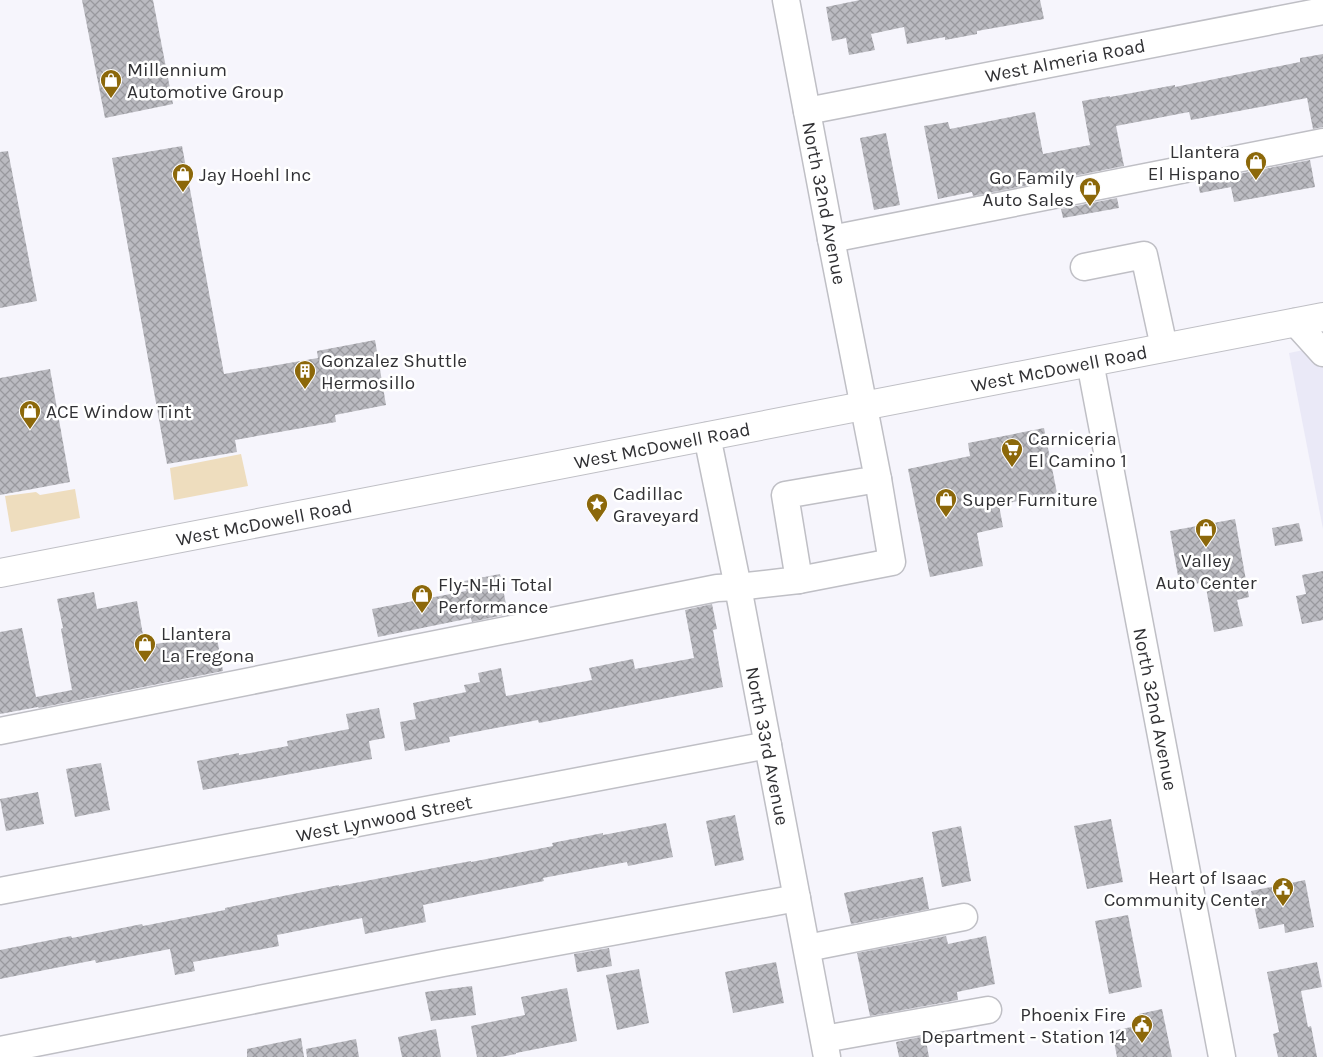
<svg xmlns="http://www.w3.org/2000/svg" width="1323" height="1057" font-family="Karla,sans-serif">
	<style>
		.built { fill: #eae9f7 }
		.grass { fill: #eeddbe }
		.building { fill: url(#building-cross-hatch) }
		.lines { fill: none; stroke-linecap: round; stroke-linejoin: round }
		.minor-casing { stroke: #bfbfc5; stroke-width: 29 }
		.major-casing { stroke: #bfbfc5; stroke-width: 30 }
		.minor { stroke: #fff; stroke-width: 26 }
		.major { stroke: #fff; stroke-width: 28 }
		.labels { text-anchor: middle; stroke-width: 5; stroke-linejoin: round; paint-order: stroke }
		.street-label { font-size: 19px; fill: #313134; stroke: #fff }
		.poi-label { font-size: 19px; fill: #313134; stroke: #fff; text-anchor: start }
	</style>
	<defs>
		<pattern id="building-cross-hatch" width="8" height="8" patternUnits="userSpaceOnUse" patternTransform="scale(1.25)"><rect width="8" height="8" fill="#bbbbc1"/><path d="M0 0l8 8M0 8l8-8" fill="none" stroke="#99999e"/></pattern>
	</defs>
	<rect width="100%" height="100%" fill="#f6f5fc"/>
	<polygon class="built" points="1323,346 1323,529 1289,353"/>
	<g class="grass">
		<polygon points="241,454 248,486 174,500 170,468"/>
		<polygon points="75,489 80,518 11,532 5,496 36,492 40,495"/>
	</g>
	<g class="building">
		<polygon points="82,0 153,0 173,104 105,118"/>
		<polygon points="860,0 1040,0 1044,19 977,31 977,34 945,40 945,37 907,44 904,27 871,34 875,50 849,55 846,38 832,41 826,7"/>
		<polygon points="1323,54 1323,127 1313,129 1307,98 1191,120 1189,112 1116,126 1124,166 973,196 972,192 938,199 924,126 948,122 950,129 1035,112 1043,154 1090,145 1082,101 1110,96 1110,97 1175,85 1175,87 1300,62 1300,58"/>
		<polygon points="886,133 900,205 874,210 860,138"/>
		<polygon points="182,146 224,374 318,358 317,351 375,340 386,405 335,415 336,422 235,440 237,452 167,464 112,158"/>
		<polygon points="8,151 37,301 0,308 0,152"/>
		<polygon points="1310,160 1315,187 1234,202 1231,187 1200,193 1198,182"/>
		<polygon points="1117,198 1119,208 1063,218 1061,209"/>
		<polygon points="50,369 70,482 0,495 0,378"/>
		<polygon points="1044,428 1057,493 999,505 1003,527 977,533 983,566 930,577 908,469 970,456 968,443"/>
		<polygon points="1235,519 1249,597 1237,600 1243,626 1214,632 1205,582 1180,587 1170,531"/>
		<polygon points="1299,523 1303,541 1275,546 1272,528"/>
		<polygon points="1323,571 1323,620 1302,624 1296,596 1306,594 1302,575"/>
		<polygon points="500,574 508,614 472,622 471,618 378,637 372,609 466,591 464,581"/>
		<polygon points="94,592 97,609 137,601 145,646 216,633 223,671 39,708 38,707 0,714 0,632 22,628 36,697 72,690 61,629 63,628 57,599"/>
		<polygon points="712,604 717,629 713,630 723,687 539,723 538,720 449,737 450,742 405,751 400,722 416,719 413,703 466,692 464,685 480,682 478,673 501,668 506,696 592,680 589,668 633,659 635,669 694,658 685,610"/>
		<polygon points="379,708 385,738 369,741 372,759 203,790 197,761 239,753 239,755 288,746 287,741 349,729 346,714"/>
		<polygon points="101,763 110,810 75,817 66,769"/>
		<polygon points="38,792 44,824 6,831 0,799"/>
		<polygon points="735,815 744,860 715,866 706,821"/>
		<polygon points="1111,819 1123,882 1087,889 1074,826"/>
		<polygon points="666,823 673,857 628,866 627,862 543,878 544,881 423,905 426,922 365,934 362,918 277,935 279,946 193,962 195,971 175,975 170,949 96,963 95,960 0,979 0,950 71,936 72,938 142,924 143,926 225,910 225,908 293,894 339,885 339,886 471,861 471,862 553,846 552,843 603,833 603,835"/>
		<polygon points="961,826 971,881 942,887 932,832"/>
		<polygon points="923,877 929,909 851,924 844,893"/>
		<polygon points="1305,880 1314,927 1285,933 1284,924 1259,929 1251,891"/>
		<polygon points="1128,915 1142,987 1109,994 1095,921"/>
		<polygon points="946,936 948,944 986,936 995,984 957,992 958,1000 870,1016 857,953"/>
		<polygon points="609,948 612,966 577,972 574,954"/>
		<polygon points="776,962 784,1003 733,1013 725,972"/>
		<polygon points="1317,962 1322,987 1301,991 1308,1027 1311,1026 1317,1057 1278,1057 1273,1034 1279,1032 1267,972"/>
		<polygon points="639,969 649,1023 617,1030 606,975"/>
		<polygon points="472,986 476,1015 431,1021 425,992"/>
		<polygon points="567,988 577,1041 516,1053 516,1054 500,1057 477,1057 471,1026 525,1015 521,997"/>
		<polygon points="1162,1009 1172,1057 1117,1057 1112,1031 1141,1025 1139,1014"/>
		<polygon points="436,1029 441,1057 402,1057 398,1037"/>
		<polygon points="925,1036 929,1057 899,1057 896,1042"/>
		<polygon points="301,1038 304,1057 247,1057 247,1049"/>
		<polygon points="356,1039 359,1057 307,1057 306,1049"/>
	</g>
	<g class="lines">
		<g class="minor-casing">
			<g id="minor">
				<polyline points="807,111 1323,11"/>
				<polyline points="831,239 1323,142"/>
				<polyline points="1084,267 1144,255 1164,347"/>
				<polyline points="1295,322 1323,353"/>
				<polyline points="1090,362 1222,1057"/>
				<polyline points="707,436 738,587 827,1057"/>
				<polyline points="799,580 892,562 878,479"/>
				<polyline points="0,731 717,588 738,587 799,580 785,495 878,479 831,239 786,0"/>
				<polyline points="0,891 768,745"/>
				<polyline points="807,948 964,917"/>
				<polyline points="824,1039 988,1010"/>
				<polyline points="0,1050 443,963 797,898"/>
			</g>
		</g>
		<g class="major-casing">
			<polyline id="major" points="0,573 1323,317"/>
		</g>
		<use href="#minor" class="minor"/>
		<use href="#major" class="major"/>
	</g>
	<defs>
		<g id="shop-pin" transform="scale(1.125)"><path d="M0 17L-7.5 6A9.5 9.5 0 1 1 7.5 6Z" fill="#8c680a" stroke="#fff"/><path d="M-5-2.5h2.3a2.7 3.5 0 0 1 5.4 0H5L5.5 6h-11ZM-1.5-2.5h3a1.5 2.3 0 0 0-3 0Z" fill="#fff"/></g>
		<g id="building-pin" transform="scale(1.125)"><path d="M0 17L-7.5 6A9.5 9.5 0 1 1 7.5 6Z" fill="#8c680a" stroke="#fff"/><path d="M-4-6H4V6H1V3H-1V6H-4ZM-2.5-4.3h1.7v1.8h-1.7ZM.8-4.3h1.7v1.8H.8ZM-2.5-1h1.7V.8h-1.7ZM.8-1h1.7V.8H.8Z" fill="#fff"/></g>
		<g id="supermarket-pin" transform="scale(1.125)"><path d="M0 17L-7.5 6A9.5 9.5 0 1 1 7.5 6Z" fill="#8c680a" stroke="#fff"/><path d="M-6-5.5h2.5l.6 2H6L4.5 2H-2.5L-4.4-4H-6ZM-1.5 3.2a1.3 1.3 0 1 0 .1 0ZM3 3.2a1.3 1.3 0 1 0 .1 0Z" fill="#fff"/></g>
		<g id="sight-pin" transform="scale(1.125)"><path d="M0 17L-7.5 6A9.5 9.5 0 1 1 7.5 6Z" fill="#8c680a" stroke="#fff"/><path d="M0-6L1.8-2.2L6-1.7L2.9 1.2L3.7 5.4L0 3.3L-3.7 5.4L-2.9 1.2L-6-1.7L-1.8-2.2Z" fill="#fff"/></g>
		<g id="civic-pin" transform="scale(1.125)"><path d="M0 17L-7.5 6A9.5 9.5 0 1 1 7.5 6Z" fill="#8c680a" stroke="#fff"/><path d="M-.6-6.5H3V-4.5H.6V-3L4-1V1h2V6H-6V1h2V-1L-.6-3ZM-1.2 2.5V6h2.4V2.5Z" fill="#fff"/></g>
	</defs>
	<g fill-rule="evenodd">
		<use href="#shop-pin" x="111" y="80"/>
		<use href="#shop-pin" x="1256" y="162"/>
		<use href="#shop-pin" x="183" y="174"/>
		<use href="#shop-pin" x="1090" y="188"/>
		<use href="#building-pin" x="305" y="371"/>
		<use href="#shop-pin" x="30" y="411"/>
		<use href="#supermarket-pin" x="1012" y="449"/>
		<use href="#shop-pin" x="946" y="499"/>
		<use href="#sight-pin" x="597" y="504"/>
		<use href="#shop-pin" x="1206" y="529"/>
		<use href="#shop-pin" x="422" y="595"/>
		<use href="#shop-pin" x="145" y="644"/>
		<use href="#civic-pin" x="1283" y="888"/>
		<use href="#civic-pin" x="1142" y="1025"/>
	</g>
	<g class="labels">
		<g class="street-label">
			<text transform="translate(1065 60) rotate(-11)" y="7">West Almeria Road</text>
			<text transform="translate(825 203) rotate(79)" y="7">North 32nd Avenue</text>
			<text transform="translate(1059 368) rotate(-11)" y="7">West McDowell Road</text>
			<text transform="translate(662 445) rotate(-11)" y="7">West McDowell Road</text>
			<text transform="translate(264 522) rotate(-11)" y="7">West McDowell Road</text>
			<text transform="translate(1156 709) rotate(79)" y="7">North 32nd Avenue</text>
			<text transform="translate(768 746) rotate(79)" y="7">North 33rd Avenue</text>
			<text transform="translate(384 818) rotate(-11)" y="7">West Lynwood Street</text>
		</g>
		<g class="poi-label">
			<text x="127" y="76">Millennium<tspan x="127" dy="22">Automotive Group</tspan></text>
			<text x="1240" y="158" text-anchor="end">Llantera<tspan x="1240" dy="22">El Hispano</tspan></text>
			<text x="199" y="181">Jay Hoehl Inc</text>
			<text x="1074" y="184" text-anchor="end">Go Family<tspan x="1074" dy="22">Auto Sales</tspan></text>
			<text x="321" y="367">Gonzalez Shuttle<tspan x="321" dy="22">Hermosillo</tspan></text>
			<text x="46" y="418">ACE Window Tint</text>
			<text x="1028" y="445">Carniceria<tspan x="1028" dy="22">El Camino 1</tspan></text>
			<text x="613" y="500">Cadillac<tspan x="613" dy="22">Graveyard</tspan></text>
			<text x="962" y="506">Super Furniture</text>
			<text x="1206" y="567" text-anchor="middle">Valley<tspan x="1206" dy="22">Auto Center</tspan></text>
			<text x="438" y="591">Fly-N-Hi Total<tspan x="438" dy="22">Performance</tspan></text>
			<text x="161" y="640">Llantera<tspan x="161" dy="22">La Fregona</tspan></text>
			<text x="1267" y="884" text-anchor="end">Heart of Isaac<tspan x="1267" dy="22">Community Center</tspan></text>
			<text x="1126" y="1021" text-anchor="end">Phoenix Fire<tspan x="1126" dy="22">Department - Station 14</tspan></text>
		</g>
	</g>
</svg>
